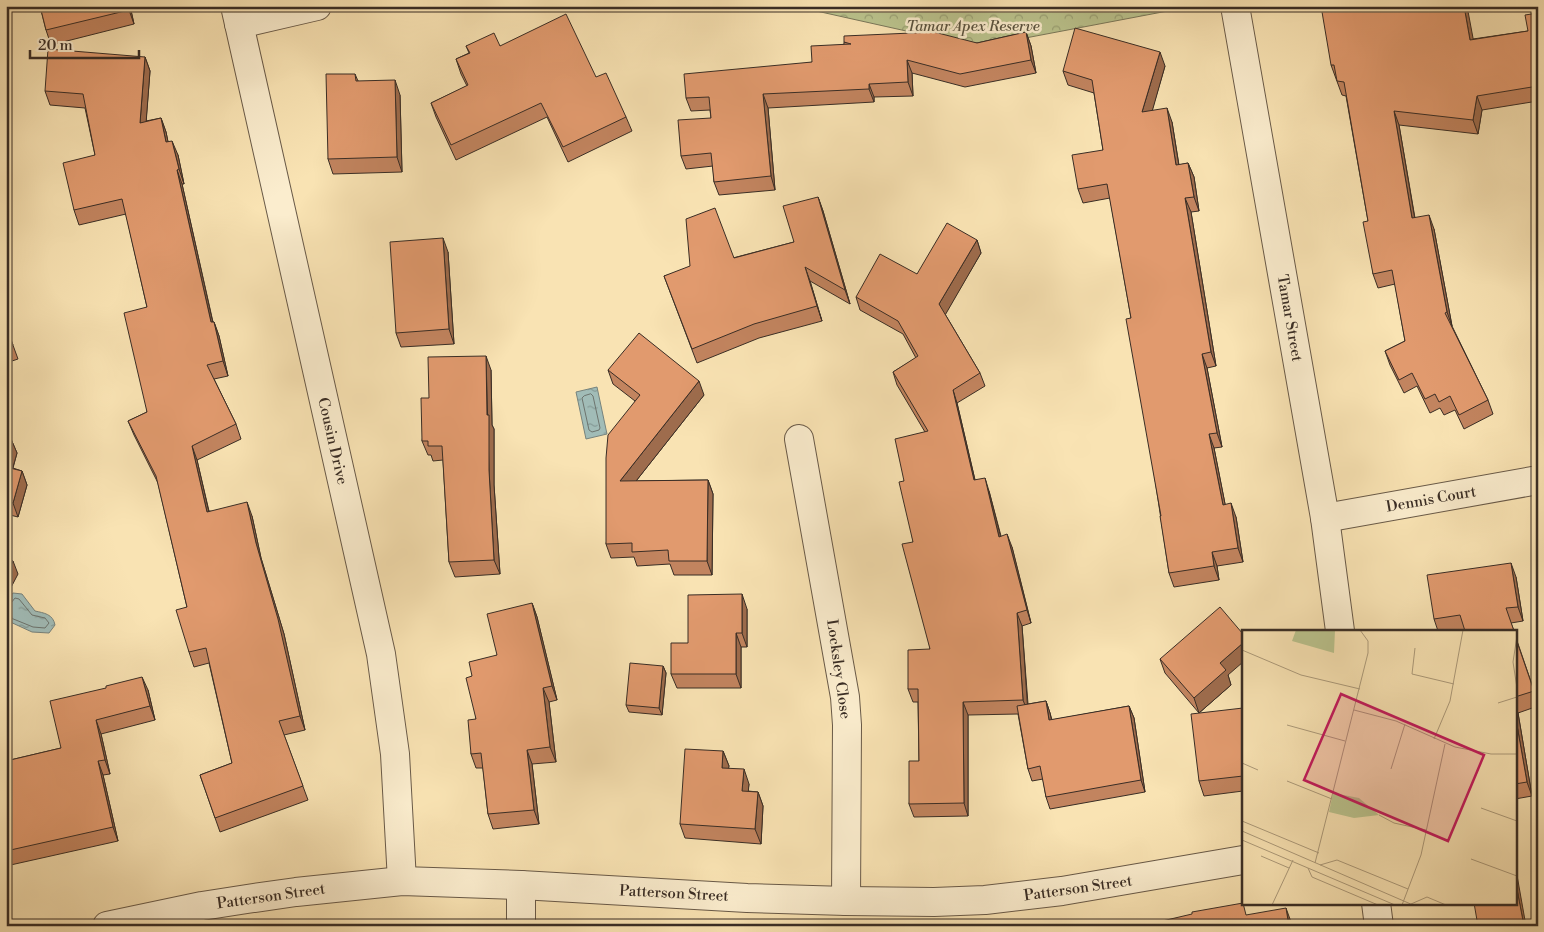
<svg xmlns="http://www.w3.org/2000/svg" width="1544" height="932" font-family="'Libre Bodoni',serif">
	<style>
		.park { fill: url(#park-crowns); stroke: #7a785a }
		.water { fill: url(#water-ripples); stroke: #77837d }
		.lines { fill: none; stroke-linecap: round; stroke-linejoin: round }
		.shore { stroke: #6d746e; stroke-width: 1 }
		.street-casing { stroke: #695a48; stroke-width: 30 }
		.street { stroke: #fbedce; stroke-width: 28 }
		.wall { fill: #c2845f; stroke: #392d25 }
		.shaded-wall { fill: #9e6c4d; stroke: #392d25 }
		.building { fill: #e19a6e; stroke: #392d25 }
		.labels { text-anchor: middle; stroke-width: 5; stroke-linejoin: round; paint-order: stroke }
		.park-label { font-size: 15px; font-style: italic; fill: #5a533f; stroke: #fbedce }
		.street-label { font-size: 15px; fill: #392d25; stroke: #fbedce }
		.inset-road { fill: none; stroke: #ac9a7a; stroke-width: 1 }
		.view { fill: #c2185b; fill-opacity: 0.15; stroke: #c2185b; stroke-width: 2.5 }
		.inset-edge { fill: none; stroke: #392d25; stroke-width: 2.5 }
	</style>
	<defs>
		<pattern id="park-crowns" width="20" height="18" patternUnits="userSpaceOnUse" patternTransform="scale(1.25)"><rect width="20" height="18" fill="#bbc48e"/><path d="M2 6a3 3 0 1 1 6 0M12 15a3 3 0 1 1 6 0" fill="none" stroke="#99a074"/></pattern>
		<pattern id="water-ripples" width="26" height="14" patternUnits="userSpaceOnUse" patternTransform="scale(1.25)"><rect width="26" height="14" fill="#a1bcb7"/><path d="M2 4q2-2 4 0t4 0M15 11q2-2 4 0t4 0" fill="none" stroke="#849995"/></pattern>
	</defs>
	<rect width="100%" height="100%" fill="#f9e3b3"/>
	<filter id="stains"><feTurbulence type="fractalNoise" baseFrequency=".004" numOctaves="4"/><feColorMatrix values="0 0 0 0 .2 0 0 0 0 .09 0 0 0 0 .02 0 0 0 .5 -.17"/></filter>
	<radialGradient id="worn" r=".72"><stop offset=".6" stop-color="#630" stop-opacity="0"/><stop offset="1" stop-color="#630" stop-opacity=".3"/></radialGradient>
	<polygon class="park" points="794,6 1194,6 978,47"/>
	<g class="water">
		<polygon points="597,387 607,434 586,439 576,392"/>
		<path d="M13 593 22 594 35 611C44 613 53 614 55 625L49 633 32 632 6 620V602Z"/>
	</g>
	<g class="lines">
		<g class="shore">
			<polygon points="591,394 593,396 600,428 599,430 592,432 589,430 582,398 584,396"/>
			<polyline points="6,603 11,603 15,598 19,599 32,615 45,618 49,623 45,628 33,627 6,616"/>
		</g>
		<g class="street-casing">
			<g id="street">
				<polyline points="235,6 381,654 395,754 402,881"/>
				<polyline points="1235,6 1325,518 1340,631"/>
				<polyline points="239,24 317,6"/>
				<polyline points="799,439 845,697 847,725 846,901"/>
				<polyline points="1325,518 1538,480"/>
				<polyline points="1376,903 1379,926"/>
				<polyline points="107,926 202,906 247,899 296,892 402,881 521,885 747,898 846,901 934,902 985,900 1062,891 1243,860"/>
				<polyline points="521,926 521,885"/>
			</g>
		</g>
		<use href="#street" class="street"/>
	</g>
	<g class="wall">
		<polygon points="40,6 130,6 134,24 51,45 46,30"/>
		<polygon points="1538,13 1538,101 1482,110 1478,134 1399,125 1415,218 1434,229 1452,326 1488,400 1493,414 1464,429 1455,410 1444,415 1440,408 1430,413 1417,386 1404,393 1390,365 1385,351 1405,341 1395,284 1378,288 1373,274 1368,221 1346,96 1342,95 1331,65 1473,39 1528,31"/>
		<polygon points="1026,32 1031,46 1036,73 965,87 912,73 913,96 874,97 874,102 768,108 775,190 719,195 714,182 713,166 686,169 681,156 711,118 710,110 691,111 686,98 812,62 844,44 844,42 977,43"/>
		<polygon points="466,46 500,46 596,77 626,117 632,131 568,162 547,117 456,160 436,117 431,103 467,86 461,74 456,59 469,53"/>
		<polygon points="145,57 150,71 146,121 161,118 166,132 168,142 178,155 184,184 182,184 213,322 214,322 219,336 228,376 214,379 236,424 241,439 197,460 209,511 252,516 261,558 284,634 305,730 284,735 308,800 220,832 200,775 232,763 209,663 194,667 189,652 187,607 158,483 134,435 128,421 147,412 147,307 126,214 79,225 74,210 95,155 85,108 50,105 45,91"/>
		<polygon points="1165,66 1152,110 1172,122 1179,165 1188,163 1194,177 1199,211 1191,212 1216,366 1207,368 1222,447 1214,448 1225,504 1236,517 1243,562 1217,566 1219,580 1174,587 1169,573 1131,318 1110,198 1083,203 1078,189 1103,150 1094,93 1068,85 1063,71"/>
		<polygon points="355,74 358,81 400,95 402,172 333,174 328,159"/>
		<polygon points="818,197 823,211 850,304 810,281 822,321 759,338 697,363 664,276 794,242"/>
		<polygon points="977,240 981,253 945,314 980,373 985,386 957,403 975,480 989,491 1001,536 1012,547 1031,623 1022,626 1028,704 1046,701 1050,713 1052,720 1129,706 1134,718 1145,792 1050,809 1046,797 1043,779 1032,781 1028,769 1018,714 968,715 968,816 914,817 909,804 919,761 918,702 913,702 908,689 930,649 913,542 904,481 925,432 897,385 893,372 916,358 903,334 860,310 856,297 917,274"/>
		<polygon points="448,252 454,344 401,347 396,333"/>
		<polygon points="6,326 18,359 6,363"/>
		<polygon points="491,370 492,425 494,429 494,485 500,574 455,577 449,562 443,460 433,461 431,455 428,455 422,441 429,398"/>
		<polygon points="608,370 704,395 636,481 708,480 713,494 712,575 674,575 670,564 637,566 634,557 611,558 606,544 635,401 613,384"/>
		<polygon points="6,437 11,439 17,453 13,468 22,471 27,485 18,517 6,514"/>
		<polygon points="1516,577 1523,621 1511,623 1514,631 1465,631 1465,630 1457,631 1438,631 1434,619"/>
		<polygon points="532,603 537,617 557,700 549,702 556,762 532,764 539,824 493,829 488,814 483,768 476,768 471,754 476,719 472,676 497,655"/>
		<polygon points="747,609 747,647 741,647 741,688 677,688 671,674 688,643"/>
		<polygon points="1515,635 1538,702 1538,706 1518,713 1532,796 1515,799"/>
		<polygon points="1160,659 1228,675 1231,685 1199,713 1165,673"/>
		<polygon points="663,666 666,673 662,715 629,712 626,705"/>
		<polygon points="106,688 148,690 155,720 101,734 110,774 103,775 118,841 6,866 6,761 61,748"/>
		<polygon points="1243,708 1243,791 1204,796 1199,781"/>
		<polygon points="723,751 729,766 728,768 749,784 748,791 758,792 763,806 761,844 685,838 680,824"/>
	</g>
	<g class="shaded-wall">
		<polygon points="128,6 130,6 134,24 129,10"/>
		<polygon points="1464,6 1467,6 1476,54 1470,40"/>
		<polygon points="1026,32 1031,46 1036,73 1031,60"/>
		<polygon points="1160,52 1165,66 1148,126 1142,112"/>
		<polygon points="145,57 150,71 145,137 140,123"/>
		<polygon points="907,60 912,73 913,96 908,82"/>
		<polygon points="395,80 400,95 402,172 397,157"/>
		<polygon points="869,84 874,97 874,102 869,89"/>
		<polygon points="763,94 768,108 775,190 771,176"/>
		<polygon points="1477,96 1482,110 1478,134 1473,120"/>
		<polygon points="1167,108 1172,122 1181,179 1176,165"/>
		<polygon points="1394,111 1399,125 1417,232 1412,218"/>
		<polygon points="161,118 166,132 171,156 166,142"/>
		<polygon points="172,141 178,155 184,184 179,169"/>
		<polygon points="1188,163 1194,177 1199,211 1194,197"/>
		<polygon points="177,170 182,184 216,337 211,322"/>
		<polygon points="818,197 823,211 850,304 845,290"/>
		<polygon points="1185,198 1191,212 1216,366 1211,352"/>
		<polygon points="1429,215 1434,229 1452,326 1447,312"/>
		<polygon points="443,238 448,252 454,344 449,329"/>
		<polygon points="977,240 981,253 944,317 939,304"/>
		<polygon points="805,267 810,281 822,321 817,306"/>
		<polygon points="214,322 219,336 228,376 223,361"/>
		<polygon points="1202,354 1207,368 1222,447 1217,433"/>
		<polygon points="486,356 491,370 492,425 494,429 494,485 500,574 494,560 489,470"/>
		<polygon points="699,381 704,395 625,495 620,481"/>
		<polygon points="953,390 957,403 978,493 974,480"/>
		<polygon points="1209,434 1214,448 1228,519 1223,505"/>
		<polygon points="11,439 17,453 9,481 6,472 6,458"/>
		<polygon points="192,446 197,460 212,526 207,512"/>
		<polygon points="22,471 27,485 18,517 13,503"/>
		<polygon points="985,478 989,491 1004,550 999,537"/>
		<polygon points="708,480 713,494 712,575 707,561"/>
		<polygon points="247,502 252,516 261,558 284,634 305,730 300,716 256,543"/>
		<polygon points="1231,503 1236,517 1243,562 1238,548"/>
		<polygon points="1007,534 1012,547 1031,623 1027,610"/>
		<polygon points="1212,552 1217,566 1219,580 1214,566"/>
		<polygon points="13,561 18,574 6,597 6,575"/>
		<polygon points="1511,563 1516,577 1523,621 1518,607"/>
		<polygon points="742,594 747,609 747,647 742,633"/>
		<polygon points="532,603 537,617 557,700 552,686"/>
		<polygon points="1017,613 1022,626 1028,713 1023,700"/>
		<polygon points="736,633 741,647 741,688 736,674"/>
		<polygon points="1243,643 1243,662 1228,675 1231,685 1199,713 1194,698 1220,663"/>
		<polygon points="663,666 666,673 662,715 659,708"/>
		<polygon points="142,677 148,690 155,720 150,706"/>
		<polygon points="543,688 549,702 556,762 550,747"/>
		<polygon points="1046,701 1050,713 1054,732 1049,720"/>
		<polygon points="963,702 968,715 968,816 964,803"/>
		<polygon points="1129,706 1134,718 1145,792 1141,780"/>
		<polygon points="1515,706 1518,713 1532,796 1527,782 1515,714"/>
		<polygon points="96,720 101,734 110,774 105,760"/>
		<polygon points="527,750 532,764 539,824 534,810"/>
		<polygon points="723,751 729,766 727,782 722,768"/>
		<polygon points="98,761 103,775 118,841 113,827"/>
		<polygon points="744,769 749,784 747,805 742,791"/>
		<polygon points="758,792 763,806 761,844 755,829"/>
		<polygon points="1515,864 1526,926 1524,926 1515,879"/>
		<polygon points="1286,908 1291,922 1291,926 1289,926"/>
	</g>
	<g class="building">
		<polygon points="40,6 128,6 129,10 46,30"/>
		<polygon points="1321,6 1464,6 1470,40 1528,31 1525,15 1538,13 1538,86 1477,96 1473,120 1394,111 1412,218 1429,215 1447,312 1445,313 1488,400 1459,415 1450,396 1439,402 1435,394 1425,399 1412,373 1399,380 1385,351 1405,341 1392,270 1373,274 1363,222 1368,221 1344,82 1337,81 1334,65 1331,65"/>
		<polygon points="566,14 596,77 606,73 626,117 563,147 541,103 451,145 431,103 468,85 456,59 470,53 466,46 494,33 500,46"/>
		<polygon points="1075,28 1160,52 1142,112 1167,108 1176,165 1188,163 1194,197 1185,198 1211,352 1202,354 1217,433 1209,434 1223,505 1231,503 1238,548 1212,552 1214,566 1169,573 1160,516 1161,516 1126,319 1131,318 1107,184 1078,189 1072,155 1103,150 1092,80 1063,71"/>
		<polygon points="934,32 977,43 1026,32 1031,60 960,74 907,60 908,82 869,84 869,89 763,94 771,176 714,182 711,153 681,156 678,120 711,118 709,97 686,98 684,74 812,62 811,46 851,44 844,42 844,36"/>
		<polygon points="48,49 145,57 140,123 161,118 166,142 172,141 179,169 177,170 211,322 214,322 223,361 207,365 236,424 192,446 207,512 247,502 256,543 278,619 300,716 279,721 303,786 215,818 200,775 232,763 206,648 189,652 176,610 187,607 156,476 128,421 147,412 124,313 147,307 122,199 74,210 63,163 95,155 83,94 45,91"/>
		<polygon points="326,74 355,74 356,81 395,80 397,157 328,159"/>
		<polygon points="818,197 845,290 805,267 817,306 754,324 692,349 664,276 690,266 686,219 715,208 734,258 794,242 783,206"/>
		<polygon points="947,223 977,240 939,304 980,373 953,390 974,480 985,478 999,537 1007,534 1027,610 1017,613 1023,700 963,702 964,803 909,804 909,761 919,761 918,689 908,689 908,650 930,649 902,544 913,542 899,482 904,481 895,439 928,431 893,372 918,356 898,321 856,297 880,254 917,274"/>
		<polygon points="443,238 449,329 396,333 390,242"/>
		<polygon points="1536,295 1538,295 1538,306"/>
		<polygon points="6,326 13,345 6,347"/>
		<polygon points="639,333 699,381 620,481 708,480 707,561 669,561 668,550 632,552 632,543 606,544 606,458 608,435 640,395 608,370"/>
		<polygon points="486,356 487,415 489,415 489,470 494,560 449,562 442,446 428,446 428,441 422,441 421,398 429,398 428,357"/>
		<polygon points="6,437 11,439 6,458"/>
		<polygon points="6,467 22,471 13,503 6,501"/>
		<polygon points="6,557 13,561 6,575"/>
		<polygon points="1511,563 1518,607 1506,608 1514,631 1465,631 1460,615 1434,619 1427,575"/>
		<polygon points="742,594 742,633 736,633 736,674 671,674 671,643 688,643 688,595"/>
		<polygon points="532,603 552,686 543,688 550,747 527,750 534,810 488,814 481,753 471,754 468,720 476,719 466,678 472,676 469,662 497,655 487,614"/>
		<polygon points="1220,607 1243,634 1243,643 1220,663 1226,670 1194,698 1160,659"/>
		<polygon points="1515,636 1534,691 1515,697"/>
		<polygon points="630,663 663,666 659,708 626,705"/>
		<polygon points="142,677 150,706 96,720 105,760 98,761 113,827 6,851 6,761 61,748 50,701 106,688 106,686"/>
		<polygon points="1046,701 1049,720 1129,706 1141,780 1046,797 1040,766 1028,769 1017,706"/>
		<polygon points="1243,708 1243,776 1199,781 1191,714"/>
		<polygon points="1515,714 1527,782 1515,784"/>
		<polygon points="685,749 723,751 722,768 744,769 742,791 758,792 755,829 680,824"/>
		<polygon points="1515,879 1524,926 1478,926 1474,903 1515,903"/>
		<polygon points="1243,903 1246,915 1286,908 1289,926 1141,926 1192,914 1192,912"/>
	</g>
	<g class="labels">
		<g class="park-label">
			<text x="973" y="31">Tamar Apex Reserve</text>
		</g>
		<g class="street-label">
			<text transform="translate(1290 318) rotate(80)" y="5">Tamar Street</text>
			<text transform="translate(333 441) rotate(77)" y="5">Cousin Drive</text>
			<text transform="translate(1431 499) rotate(-10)" y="5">Dennis Court</text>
			<text transform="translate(839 669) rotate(82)" y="5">Locksley Close</text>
			<text transform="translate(1078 888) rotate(-8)" y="5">Patterson Street</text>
			<text transform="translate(674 893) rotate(3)" y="5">Patterson Street</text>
			<text transform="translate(271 896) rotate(-8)" y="5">Patterson Street</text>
		</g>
	</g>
	<g transform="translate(1242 630)">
		<rect width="275" height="275" fill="#f9e3b3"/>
		<path d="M54 0H93L92 23 50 11ZM91 163 117 168 137 185 112 188 87 182Z" fill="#bbc48e"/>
		<path class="inset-road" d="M275 6 271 32 275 58M173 18 170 44 212 54M0 20 59 45 118 59M256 73 275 67M112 80 154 91 213 117 249 124H275M45 95 103 111M192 109 208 71 221 0M0 133 16 140M149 139 163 94M45 151 90 169M239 178 275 191M137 185 152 193 184 200M0 191 77 223M0 201 171 275M0 210 153 275M19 226 47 238M229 229 275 246M73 233 126 23V11L118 0M78 235 95 230 166 259M66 238 70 247 136 275M169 274 185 267 204 275M30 275 51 230M160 275 179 225 203 114"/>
		<path class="view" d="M99 64 242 125 206 211 62 150Z"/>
		<rect width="275" height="275" class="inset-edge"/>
	</g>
	<rect width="1544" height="932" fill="none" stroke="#f9e3b3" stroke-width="25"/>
	<rect x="8" y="8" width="1529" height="917" fill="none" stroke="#392d25" stroke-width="2.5"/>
	<rect x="12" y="12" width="1519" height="907" fill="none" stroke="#392d25"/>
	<path d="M30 50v8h109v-8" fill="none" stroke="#392d25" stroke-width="2.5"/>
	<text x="38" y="50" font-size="15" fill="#392d25" stroke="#fbedce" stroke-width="4" paint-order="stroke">20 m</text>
	<rect width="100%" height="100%" filter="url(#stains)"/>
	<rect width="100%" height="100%" fill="url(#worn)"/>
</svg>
